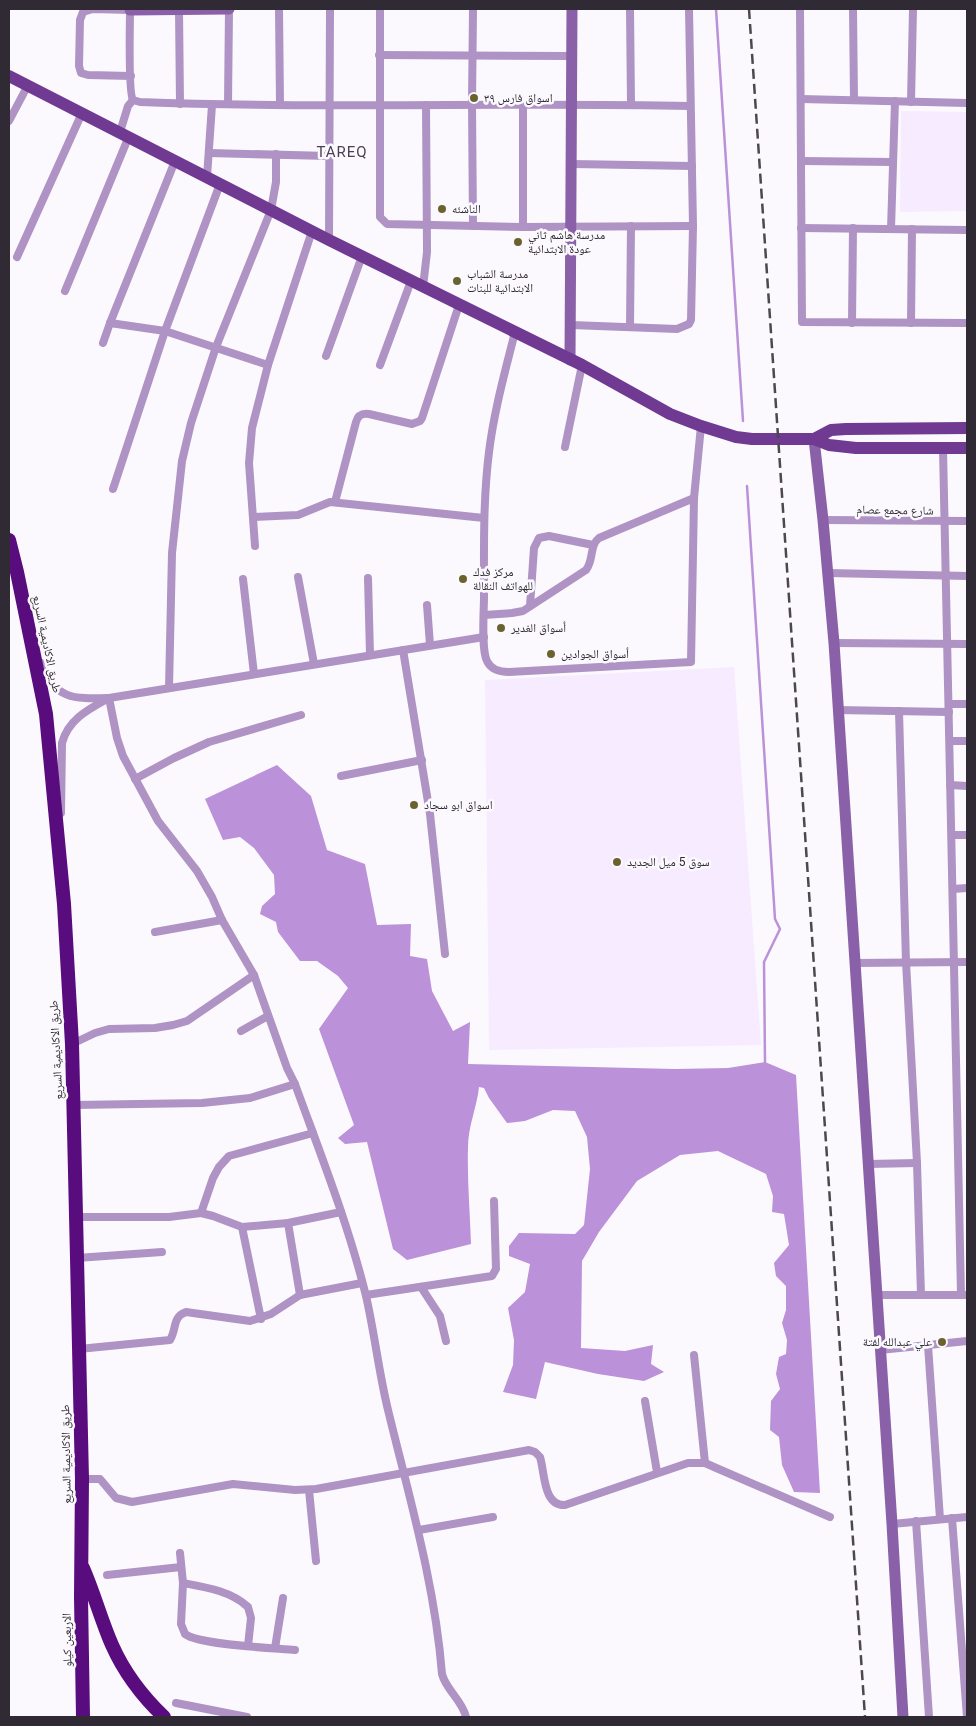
<svg xmlns="http://www.w3.org/2000/svg" width="976" height="1726" font-family="Roboto,'Noto Naskh Arabic',sans-serif">
	<style>
		.built { fill: #f6ebff }
		.water { fill: #bb91d9 }
		.lines { fill: none; stroke-linecap: round; stroke-linejoin: round }
		.stream { stroke: #bb91d9; stroke-width: 2.5 }
		.street { stroke: #af93c4; stroke-width: 8 }
		.secondary { stroke: #8a60a8; stroke-width: 11 }
		.primary { stroke: #703992; stroke-width: 12 }
		.highway { stroke: #590c7e; stroke-width: 14 }
		.rail { stroke: #4d4850; stroke-width: 2.5; stroke-dasharray: 10 5; stroke-linecap: butt }
		.poi-dot { fill: #6a622f; stroke: #fcf9fe; stroke-width: 2 }
		.labels { text-anchor: middle; stroke-width: 5; stroke-linejoin: round; paint-order: stroke }
		.poi-label { font-size: 12px; fill: #2f2a33; stroke: #fcf9fe; text-anchor: start }
		.street-label { font-size: 12px; fill: #2f2a33; stroke: #fcf9fe }
		.quarter-label { font-size: 15px; letter-spacing: 1px; fill: #4b3f54; stroke: #fcf9fe }
	</style>
	<rect width="100%" height="100%" fill="#fcf9fe"/>
	<g class="built">
		<polygon points="901,111 967,112 967,211 900,212"/>
		<polygon points="734,667 761,1045 489,1050 485,680"/>
	</g>
	<path class="water" d="M277 765 311 796 327 850 365 864 377 925 411 924 410 956 427 959 432 991 453 1031 470 1022 468 1064 675 1069 728 1068 765 1062 796 1075 820 1493 794 1492 782 1465 779 1437 770 1430 771 1401 780 1389 776 1374 779 1357 786 1354 787 1340 782 1323 786 1310V1286L776 1276 774 1263 789 1245 784 1214 772 1212 773 1196 766 1174 718 1151 680 1155 637 1181 599 1232 582 1261 581 1348 625 1351 653 1345 651 1364 664 1372 644 1381 598 1374 545 1362 536 1399 503 1392 513 1365 514 1340 508 1308 525 1292 530 1264 509 1256V1246L519 1233 575 1234 584 1225 590 1169 587 1137 575 1111 553 1110 525 1121 507 1123 489 1098 484 1088 479 1087C477 1107 468 1126 468 1147 467 1179 470 1212 471 1244L407 1260 393 1249 367 1142 345 1144 338 1138 354 1125 319 1029 348 988 338 976 317 961H300L278 932 276 922 260 914 262 906 275 894 274 875 254 848 240 837 223 840 205 799Z"/>
	<g class="lines">
		<g class="stream">
			<polyline points="716,9 743,421"/>
			<polyline points="747,486 775,919 780,929 764,962 765,1062"/>
		</g>
		<g class="street">
			<polyline points="179,9 180,104"/>
			<polyline points="279,9 280,105"/>
			<polyline points="380,9 380,217 387,224 523,227 693,226"/>
			<polyline points="630,9 631,105"/>
			<polyline points="800,9 802,322 967,323"/>
			<polyline points="853,9 854,100"/>
			<polyline points="379,55 572,56"/>
			<path d="M131 76 88 75 81 73 79 66 80 20 83 12 93 9 130 10C130 24 128 93 133 100L140 102C323 109 507 102 690 106"/>
			<polyline points="801,99 967,103"/>
			<polyline points="911,102 913,9"/>
			<polyline points="228,104 229,9"/>
			<polyline points="523,105 523,227"/>
			<polyline points="9,121 28,85"/>
			<polyline points="120,132 128,106 133,100"/>
			<polyline points="209,153 329,156"/>
			<polyline points="801,161 893,162"/>
			<polyline points="572,164 692,166"/>
			<polyline points="207,177 212,105"/>
			<polyline points="473,226 472,104 473,9"/>
			<polyline points="801,228 967,230"/>
			<polyline points="891,229 895,101"/>
			<polyline points="329,240 330,9"/>
			<polyline points="17,257 82,113"/>
			<polyline points="423,287 427,252 426,105"/>
			<polyline points="65,291 129,136"/>
			<polyline points="110,323 165,331 268,365"/>
			<polyline points="852,323 853,228"/>
			<polyline points="911,323 912,229"/>
			<polyline points="571,325 677,329 689,324 691,320 693,226 689,9"/>
			<polyline points="630,327 631,226"/>
			<path d="M515 332C505 372 494 411 489 452 483 500 484 548 484 597 484 611 481 649 487 661 491 670 500 672 509 672L691 662 694 498 701 426"/>
			<polyline points="103,343 110,323 175,161"/>
			<polyline points="326,356 362,256"/>
			<polyline points="380,365 411,281"/>
			<polyline points="565,447 582,365"/>
			<polyline points="943,449 961,1295"/>
			<polyline points="113,489 165,331 220,184"/>
			<path d="M335 502 356 422C358 415 362 413 369 414L412 424 420 421 422 418 459 305"/>
			<polyline points="253,517 298,515 330,502 484,518"/>
			<polyline points="823,520 967,521"/>
			<polyline points="255,546 249,463 252,428 268,365 312,231"/>
			<polyline points="828,573 967,576"/>
			<polyline points="298,577 314,664"/>
			<polyline points="368,578 370,655"/>
			<polyline points="243,579 254,674"/>
			<polyline points="427,605 430,645"/>
			<polyline points="530,606 534,548 539,538 549,536 593,545"/>
			<path d="M484 615 512 613 523 611 586 570C594 560 589 546 599 538L694 498"/>
			<polyline points="834,643 967,644"/>
			<polyline points="403,650 430,814 445,954"/>
			<path d="M41 663C55 700 74 699 109 698L484 637"/>
			<polyline points="169,688 172,553 182,461 191,423 216,347 271,210 276,182 276,154"/>
			<path d="M109 698 117 738 123 756 158 821 197 871 212 897 222 920 254 975 287 1068 295 1084C320 1153 348 1223 366 1296 375 1335 379 1375 389 1414 410 1500 435 1585 442 1674 446 1690 462 1700 466 1717"/>
			<polyline points="949,704 967,704"/>
			<polyline points="837,710 949,712"/>
			<polyline points="899,711 906,962 917,1163 921,1295"/>
			<polyline points="950,741 967,741"/>
			<polyline points="341,776 422,760"/>
			<polyline points="135,779 174,758 209,742 301,715"/>
			<polyline points="950,785 967,786"/>
			<path d="M61 813 62 743C68 720 87 710 107 699"/>
			<polyline points="952,835 967,835"/>
			<polyline points="953,889 967,888"/>
			<polyline points="155,932 222,920"/>
			<polyline points="854,963 967,962"/>
			<polyline points="241,1031 268,1016"/>
			<polyline points="72,1044 95,1033 109,1029 155,1028 173,1025 187,1021 254,975"/>
			<polyline points="74,1105 202,1103 250,1098 295,1084"/>
			<polyline points="868,1164 917,1163"/>
			<polyline points="201,1213 213,1178 219,1167 229,1156 313,1133"/>
			<polyline points="76,1217 169,1217 201,1213 213,1216 242,1227 288,1223 341,1212"/>
			<polyline points="288,1223 300,1295"/>
			<polyline points="242,1227 261,1319"/>
			<polyline points="77,1258 162,1252"/>
			<polyline points="421,1287 440,1316 446,1341"/>
			<polyline points="366,1295 492,1276 496,1269 494,1201"/>
			<polyline points="877,1295 967,1295"/>
			<polyline points="928,1345 940,1519"/>
			<path d="M79 1349 170 1340C177 1329 172 1317 186 1312L250 1321 271 1314 300 1295 362 1283"/>
			<polyline points="880,1350 967,1341"/>
			<polyline points="694,1355 705,1463"/>
			<polyline points="645,1401 657,1472"/>
			<path d="M82 1479H100L116 1498 132 1502 233 1484 295 1490 316 1489 529 1450 535 1452 540 1457C545 1473 543 1506 565 1505L688 1463H705L714 1467 830 1517"/>
			<polyline points="309,1490 316,1561"/>
			<polyline points="952,1518 967,1717"/>
			<polyline points="916,1521 929,1717"/>
			<polyline points="892,1524 967,1517"/>
			<polyline points="419,1530 493,1517"/>
			<path d="M180 1553 183 1583 181 1624 185 1634C199 1645 273 1648 295 1650"/>
			<polyline points="107,1575 181,1567"/>
			<path d="M183 1583C205 1587 231 1591 248 1607L251 1618 248 1646"/>
			<polyline points="275,1648 283,1598"/>
			<polyline points="176,1703 247,1717"/>
		</g>
		<g class="secondary">
			<polyline points="130,10 229,9"/>
			<polyline points="570,360 572,9"/>
			<polyline points="814,439 823,520 834,643 892,1524 903,1717"/>
		</g>
		<g class="primary">
			<polyline points="9,76 329,240 582,365 670,414 701,426 736,437 752,439 814,439 829,445 856,448 967,448"/>
			<polyline points="814,439 831,430 846,429 967,428"/>
		</g>
		<g class="highway">
			<polyline points="9,540 17,572 46,714 64,904 72,1044 77,1258 82,1479 81,1597 83,1717"/>
			<path d="M83 1568C94 1593 101 1620 112 1645 124 1672 143 1697 164 1717"/>
		</g>
		<polyline class="rail" points="749,9 865,1717"/>
	</g>
	<g class="poi-dot">
		<circle cx="474" cy="98" r="5"/>
		<circle cx="442" cy="209" r="5"/>
		<circle cx="518" cy="242" r="5"/>
		<circle cx="457" cy="281" r="5"/>
		<circle cx="463" cy="579" r="5"/>
		<circle cx="501" cy="628" r="5"/>
		<circle cx="551" cy="654" r="5"/>
		<circle cx="414" cy="805" r="5"/>
		<circle cx="617" cy="862" r="5"/>
		<circle cx="942" cy="1342" r="5"/>
	</g>
	<g class="labels">
		<g class="poi-label">
			<text x="484" y="102">اسواق فارس ٣٩</text>
			<text x="452" y="213">الناشئه</text>
			<text x="528" y="239">مدرسة هاشم ثاني<tspan x="528" dy="14">عودة الابتدائية</tspan></text>
			<text x="467" y="278">مدرسة الشباب<tspan x="467" dy="14">الابتدائية للبنات</tspan></text>
			<text x="473" y="576">مركز فدك<tspan x="473" dy="14">للهواتف النقالة</tspan></text>
			<text x="511" y="632">أسواق الغدير</text>
			<text x="561" y="658">أسواق الجوادين</text>
			<text x="424" y="809">اسواق ابو سجاد</text>
			<text x="627" y="866">سوق 5 ميل الجديد</text>
			<text x="932" y="1346" text-anchor="end">علي عبدالله لفتة</text>
		</g>
		<g class="street-label">
			<text transform="translate(895 510) rotate(1)" y="4">شارع مجمع عصام</text>
			<text transform="translate(47 644) rotate(78)" y="4">طريق الاكاديمية السريع</text>
			<text transform="translate(56 1050) rotate(-93)" y="4">طريق الاكاديمية السريع</text>
			<text transform="translate(66 1454) rotate(-91)" y="4">طريق الاكاديمية السريع</text>
			<text transform="translate(67 1640) rotate(-91)" y="4">الاربعين كيلو</text>
		</g>
		<g class="quarter-label">
			<text x="342" y="157">TAREQ</text>
		</g>
	</g>
	<rect width="976" height="1726" fill="none" stroke="#2f2a33" stroke-width="20"/>
</svg>
